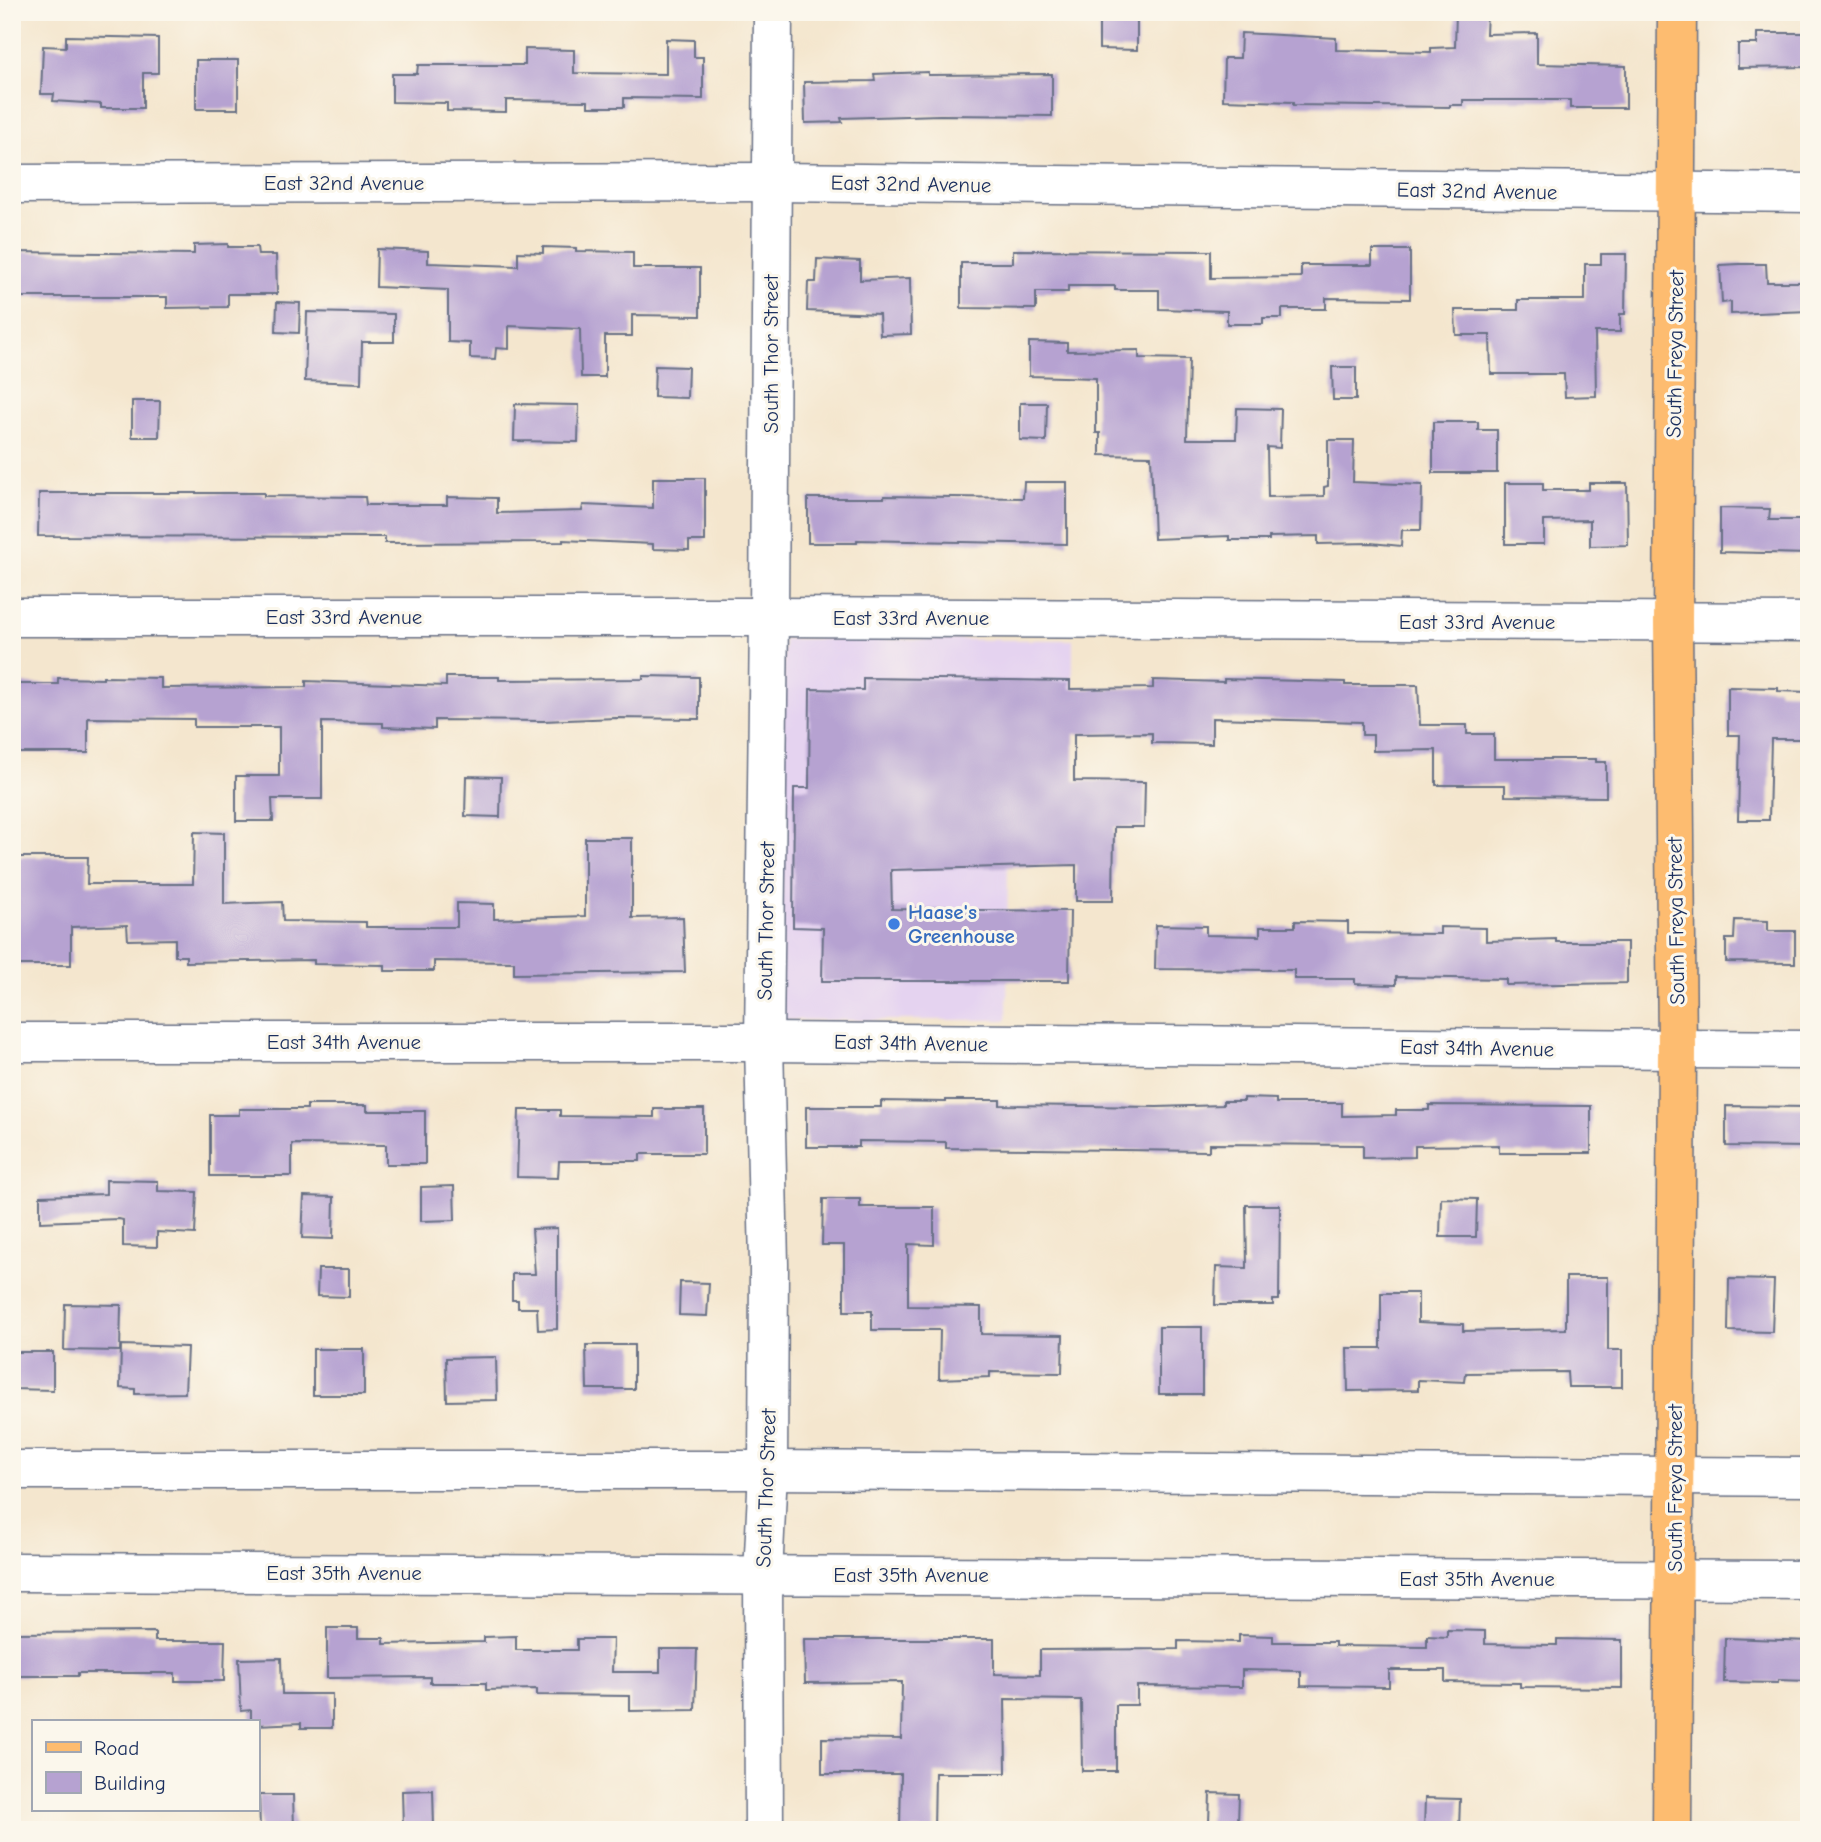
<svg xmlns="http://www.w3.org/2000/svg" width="1821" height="1842" font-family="'Comic Neue',sans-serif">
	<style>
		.built { fill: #e5d3f0 }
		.building { fill: #b6a2d1 }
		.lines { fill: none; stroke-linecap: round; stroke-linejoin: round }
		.minor-casing { stroke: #676f85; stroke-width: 41 }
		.major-casing { stroke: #676f85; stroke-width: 41 }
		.minor { stroke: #fff; stroke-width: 38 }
		.major { stroke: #fdbc6f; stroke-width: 38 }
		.shop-dot { fill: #3f7fe0; stroke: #fbf7ec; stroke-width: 2.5 }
		.labels { text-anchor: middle; stroke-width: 6; stroke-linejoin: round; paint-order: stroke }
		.street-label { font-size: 21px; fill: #1b2f5e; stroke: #fbf7ec }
		.shop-label { font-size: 21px; font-weight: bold; fill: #366cbe; stroke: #fbf7ec; text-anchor: start }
	</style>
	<rect width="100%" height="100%" fill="#fbf7ec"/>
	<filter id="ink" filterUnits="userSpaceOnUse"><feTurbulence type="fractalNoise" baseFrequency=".0143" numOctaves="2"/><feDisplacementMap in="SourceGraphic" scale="14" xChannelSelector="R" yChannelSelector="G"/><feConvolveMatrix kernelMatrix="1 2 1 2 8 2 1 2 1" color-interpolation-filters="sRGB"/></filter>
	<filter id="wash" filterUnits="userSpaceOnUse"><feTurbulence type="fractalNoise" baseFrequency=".00686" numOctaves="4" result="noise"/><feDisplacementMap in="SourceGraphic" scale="28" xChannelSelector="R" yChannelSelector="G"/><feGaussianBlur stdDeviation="1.57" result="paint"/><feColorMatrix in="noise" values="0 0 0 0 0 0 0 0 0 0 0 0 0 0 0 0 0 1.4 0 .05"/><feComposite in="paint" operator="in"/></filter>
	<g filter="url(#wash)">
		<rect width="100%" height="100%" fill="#f4e6ce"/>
		<polygon class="built" points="784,639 1073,640 1072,829 1008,829 1007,1020 780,1020"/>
		<g id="blocks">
			<g class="building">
				<polygon points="1099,12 1137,12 1137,50 1099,49"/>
				<polygon points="1456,12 1487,12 1486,34 1537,33 1537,64 1626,66 1626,108 1570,108 1570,100 1463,100 1463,105 1450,105 1450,107 1293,105 1293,102 1223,100 1224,58 1240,58 1241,33 1336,38 1336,50 1431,52 1431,48 1455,47"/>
				<polygon points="1757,33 1809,33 1809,67 1738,68 1738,44 1757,44"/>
				<polygon points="66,36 158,38 158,73 143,73 143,108 101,108 101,104 53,101 54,94 41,94 43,46 66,47"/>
				<polygon points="666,39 694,40 694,57 703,57 703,99 624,98 624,107 588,107 588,101 506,100 506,112 447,111 447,103 392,102 392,74 417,74 418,65 525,65 525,49 574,50 574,73 666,74"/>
				<rect x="196" y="60" width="42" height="49"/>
				<polygon points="928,72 928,75 1052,74 1052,116 940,115 841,118 842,122 805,123 804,82 875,81 874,74"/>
				<polygon points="228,244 228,247 257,247 258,255 276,255 277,294 228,294 228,307 167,308 167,297 12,297 12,252 194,254 194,245"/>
				<polygon points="543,247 576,248 576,251 633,252 633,268 700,268 700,316 632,315 632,336 605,336 605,377 581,377 580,329 509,326 509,349 496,348 495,359 470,358 470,343 448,342 448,290 376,287 377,249 428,251 428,263 518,266 518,252 543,253"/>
				<polygon points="1013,250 1211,251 1211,278 1301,277 1301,265 1372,265 1372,250 1410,250 1410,299 1326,298 1326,309 1282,309 1282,318 1263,318 1263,324 1227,324 1227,311 1159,309 1159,290 1115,290 1115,286 1068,286 1068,292 1036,292 1036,309 961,308 961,263 1013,263"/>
				<polygon points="1601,254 1626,254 1625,314 1620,314 1620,332 1595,332 1596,396 1565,397 1564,374 1491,374 1490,335 1456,335 1455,310 1518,310 1518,300 1585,300 1585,264 1601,264"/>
				<polygon points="817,259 860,261 860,280 910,278 911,334 880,335 879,314 807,311 808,282 816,282"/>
				<polygon points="1740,264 1766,264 1767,282 1809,282 1809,311 1731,314 1731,302 1722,303 1720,265"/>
				<polygon points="277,302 300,303 299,333 276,332"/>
				<polygon points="307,312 394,314 394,342 362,342 361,383 305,381"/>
				<polygon points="1029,342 1067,343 1067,351 1139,350 1139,358 1189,359 1187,439 1236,439 1237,408 1281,409 1280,448 1267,447 1268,497 1324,496 1324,487 1328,486 1328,440 1354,440 1353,482 1422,485 1421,530 1402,530 1401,546 1371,543 1318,544 1318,536 1269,537 1269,540 1229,540 1229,536 1154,539 1151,456 1100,455 1100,433 1096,433 1096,378 1029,376"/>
				<polygon points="655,366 688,367 687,398 654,397"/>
				<polygon points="1332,367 1356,367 1356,400 1333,400"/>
				<polygon points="132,401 160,401 159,437 132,437"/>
				<polygon points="1020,403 1047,403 1046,441 1020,440"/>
				<polygon points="515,404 579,405 578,442 514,441"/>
				<polygon points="1433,422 1478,422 1478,430 1497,430 1497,473 1433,473"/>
				<polygon points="653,478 705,478 705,541 689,541 689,550 653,549 653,544 563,540 563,542 385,543 385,537 38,536 39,493 264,493 264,496 365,497 366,505 447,505 447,497 497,498 497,513 582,511 583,505 653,508"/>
				<polygon points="1024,482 1067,482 1067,544 857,540 857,543 808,543 808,498 884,498 884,496 1023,498"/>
				<polygon points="1505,483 1543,483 1543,490 1589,490 1589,483 1627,483 1628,545 1590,546 1590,520 1544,521 1544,544 1505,544"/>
				<polygon points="1720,508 1770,509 1769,520 1809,520 1809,554 1720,552"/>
				<polygon points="643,676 699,677 699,719 616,718 543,721 435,720 435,729 383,727 383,723 322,722 322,799 272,799 273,821 236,821 236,776 279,776 279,727 194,727 194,719 88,718 88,753 12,753 12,684 58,684 58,678 103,679 103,677 161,678 161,688 306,687 306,681 446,686 446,677 499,677 499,680 643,679"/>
				<polygon points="863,678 1070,681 1070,689 1153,688 1153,680 1224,682 1224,679 1345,682 1345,685 1418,685 1420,725 1467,725 1467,734 1494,734 1494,759 1596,759 1596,762 1606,762 1606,797 1505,796 1505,785 1436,785 1436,750 1373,751 1373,735 1362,735 1362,722 1212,718 1212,744 1152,743 1152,733 1074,734 1074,781 1145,782 1144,827 1114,827 1113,901 1076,901 1076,865 891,870 892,909 1070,911 1069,981 822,981 823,928 793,927 794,788 809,788 810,689 863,690"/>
				<polygon points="1728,687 1778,688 1778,691 1809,692 1809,739 1771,739 1769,820 1738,820 1740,735 1728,735"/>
				<polygon points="466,776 501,777 500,817 465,816"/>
				<polygon points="194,832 224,833 224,904 282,902 283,921 366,922 366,927 457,927 457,903 494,904 494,919 585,916 585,838 632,838 632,918 683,917 685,972 514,974 514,962 434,961 434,971 385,971 385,965 314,964 314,960 186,962 186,956 175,956 175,939 128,940 127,925 71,927 71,965 12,965 12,857 88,857 87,884 193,884"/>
				<polygon points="1735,920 1768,921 1768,931 1795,931 1795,963 1726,962 1726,939 1734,939"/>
				<polygon points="1295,921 1348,922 1348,933 1440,934 1440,927 1486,928 1486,941 1556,939 1556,942 1627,942 1627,983 1506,985 1506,979 1396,977 1396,985 1355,984 1355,979 1294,979 1294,970 1155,969 1156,925 1206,926 1206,935 1260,936 1260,927 1295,927"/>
				<polygon points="1244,1098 1276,1099 1276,1103 1342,1103 1342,1116 1396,1115 1396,1110 1429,1110 1429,1105 1591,1106 1591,1153 1499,1153 1499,1145 1415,1146 1415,1157 1363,1158 1363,1145 1209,1144 1209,1151 946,1148 946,1142 859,1141 859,1147 806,1147 806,1107 881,1107 881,1101 946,1102 946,1100 1000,1100 1000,1105 1157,1107 1223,1105 1223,1101 1244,1101"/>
				<polygon points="307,1105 367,1105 367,1111 425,1111 425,1164 386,1164 386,1145 292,1144 292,1176 210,1176 210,1115 239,1115 239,1109 307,1109"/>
				<polygon points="1726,1106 1809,1107 1809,1147 1726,1146"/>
				<polygon points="654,1109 704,1109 704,1154 640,1154 640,1161 559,1161 558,1178 517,1177 519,1110 560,1110 560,1116 654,1117"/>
				<polygon points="106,1180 158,1181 158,1191 197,1192 195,1234 157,1232 157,1247 123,1246 123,1220 119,1219 40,1222 40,1196 106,1194"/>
				<polygon points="454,1186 455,1220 421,1221 421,1187"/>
				<polygon points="304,1196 334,1197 333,1239 302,1238"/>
				<polygon points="1441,1198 1477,1199 1476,1237 1440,1237"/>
				<polygon points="823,1199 860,1199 860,1207 934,1207 934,1245 908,1244 908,1306 981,1307 981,1334 1063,1335 1062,1373 990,1372 990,1377 939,1379 940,1330 872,1330 872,1311 844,1311 844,1245 822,1245"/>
				<polygon points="1246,1205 1280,1205 1279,1300 1273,1300 1273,1305 1215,1305 1216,1267 1247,1268"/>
				<polygon points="557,1228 557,1329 538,1330 537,1308 518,1308 518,1300 512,1300 512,1274 535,1274 532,1229"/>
				<polygon points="318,1269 349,1269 349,1297 317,1296"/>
				<polygon points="1566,1277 1608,1277 1608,1350 1622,1350 1622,1387 1568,1387 1567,1372 1466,1373 1465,1382 1418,1380 1418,1390 1348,1391 1347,1348 1381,1348 1381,1293 1418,1293 1418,1322 1463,1324 1463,1331 1566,1329"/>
				<polygon points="1729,1279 1774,1280 1772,1332 1728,1331"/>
				<polygon points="680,1282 709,1283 707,1316 679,1315"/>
				<polygon points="65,1304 121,1305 120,1351 64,1350"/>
				<rect x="1159" y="1327" width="43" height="67"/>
				<polygon points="121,1345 187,1347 185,1393 135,1394 135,1389 120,1388"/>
				<polygon points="586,1345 634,1345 634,1389 587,1389"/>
				<rect x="313" y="1349" width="51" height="46"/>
				<polygon points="12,1352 53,1352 53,1390 12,1389"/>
				<polygon points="496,1357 497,1400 447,1401 446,1358"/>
				<polygon points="327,1628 358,1628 358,1638 384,1638 384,1644 484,1642 484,1637 516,1636 516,1650 577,1650 577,1639 613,1639 612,1672 660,1672 660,1649 697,1649 695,1710 630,1711 630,1696 537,1695 537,1689 486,1690 486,1683 430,1683 430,1677 327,1678"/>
				<polygon points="1447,1630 1485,1631 1485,1644 1557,1645 1557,1639 1622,1640 1622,1688 1520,1687 1520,1683 1445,1682 1445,1670 1389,1670 1389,1687 1301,1686 1301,1671 1242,1670 1242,1687 1137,1686 1137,1705 1116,1705 1116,1771 1082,1771 1081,1700 1005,1699 1006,1773 935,1773 934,1830 900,1830 901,1774 822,1774 822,1738 901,1739 902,1682 805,1683 804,1639 994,1639 994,1674 1040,1675 1040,1650 1178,1649 1178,1641 1239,1642 1239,1635 1273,1636 1273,1642 1335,1642 1335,1646 1427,1647 1427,1636 1447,1637"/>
				<polygon points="155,1632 155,1641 225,1641 224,1681 175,1681 175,1673 78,1673 78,1676 12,1676 12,1633"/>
				<polygon points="1725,1638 1809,1641 1809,1681 1778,1680 1778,1683 1724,1682"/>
				<polygon points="281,1658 282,1694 332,1694 332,1728 301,1728 301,1723 257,1725 257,1721 251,1721 251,1710 241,1711 239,1659"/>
				<polygon points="433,1790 434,1827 403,1827 402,1791"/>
				<polygon points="1210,1793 1239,1794 1238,1823 1209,1823"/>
				<polygon points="259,1795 293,1795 294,1828 260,1829"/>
				<polygon points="1425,1798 1460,1799 1459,1830 1424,1830"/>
			</g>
		</g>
	</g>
	<g filter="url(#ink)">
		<use href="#blocks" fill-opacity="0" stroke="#676f85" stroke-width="2"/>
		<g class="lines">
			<g class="minor-casing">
				<g id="minor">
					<polyline points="12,184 773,182 1809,193"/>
					<polyline points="12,617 769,617 1809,622"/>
					<polyline points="12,1042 764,1042 1809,1050"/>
					<polyline points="12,1470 768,1470 1809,1477"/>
					<polyline points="12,1572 1809,1580"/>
					<polyline points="764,1830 763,1575 768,1470 769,1264 764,1042 769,617 773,12"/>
				</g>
			</g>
			<g class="major-casing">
				<polyline id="major" points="1672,1830 1677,1050 1673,623 1677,12"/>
			</g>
			<use href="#minor" class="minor"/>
			<use href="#major" class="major"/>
		</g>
	</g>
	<circle class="shop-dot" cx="894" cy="924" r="7"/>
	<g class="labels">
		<g class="street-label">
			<text x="344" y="190">East 32nd Avenue</text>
			<text transform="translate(911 184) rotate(1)" y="7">East 32nd Avenue</text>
			<text transform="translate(1477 191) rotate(1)" y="7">East 32nd Avenue</text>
			<text transform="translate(771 354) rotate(-90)" y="7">South Thor Street</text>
			<text transform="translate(1675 354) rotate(-89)" y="7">South Freya Street</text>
			<text x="344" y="624">East 33rd Avenue</text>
			<text x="911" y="625">East 33rd Avenue</text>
			<text x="1477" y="629">East 33rd Avenue</text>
			<text transform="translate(766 921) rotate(-89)" y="7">South Thor Street</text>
			<text transform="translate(1676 921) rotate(-91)" y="7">South Freya Street</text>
			<text x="344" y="1049">East 34th Avenue</text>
			<text transform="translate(911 1043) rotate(1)" y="7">East 34th Avenue</text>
			<text transform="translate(1477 1048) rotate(1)" y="7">East 34th Avenue</text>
			<text transform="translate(766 1488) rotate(-88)" y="7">South Thor Street</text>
			<text transform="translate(1675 1488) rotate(-90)" y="7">South Freya Street</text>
			<text x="344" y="1580">East 35th Avenue</text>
			<text x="911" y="1582">East 35th Avenue</text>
			<text x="1477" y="1586">East 35th Avenue</text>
		</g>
		<g class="shop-label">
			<text x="908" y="919">Haase's<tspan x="908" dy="24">Greenhouse</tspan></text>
		</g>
	</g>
	<rect width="1821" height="1842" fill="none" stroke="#fbf7ec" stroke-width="42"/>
	<rect x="32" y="1720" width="228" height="91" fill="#fbf7ec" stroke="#a1a7b3" stroke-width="2"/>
	<rect x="46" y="1742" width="35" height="10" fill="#fdbc6f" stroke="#a1a7b3" stroke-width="2"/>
	<text x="94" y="1755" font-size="21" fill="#1b2f5e">Road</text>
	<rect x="46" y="1772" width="35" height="21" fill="#b6a2d1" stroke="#a1a7b3" stroke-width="2"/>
	<text x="94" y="1790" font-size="21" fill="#1b2f5e">Building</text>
</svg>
